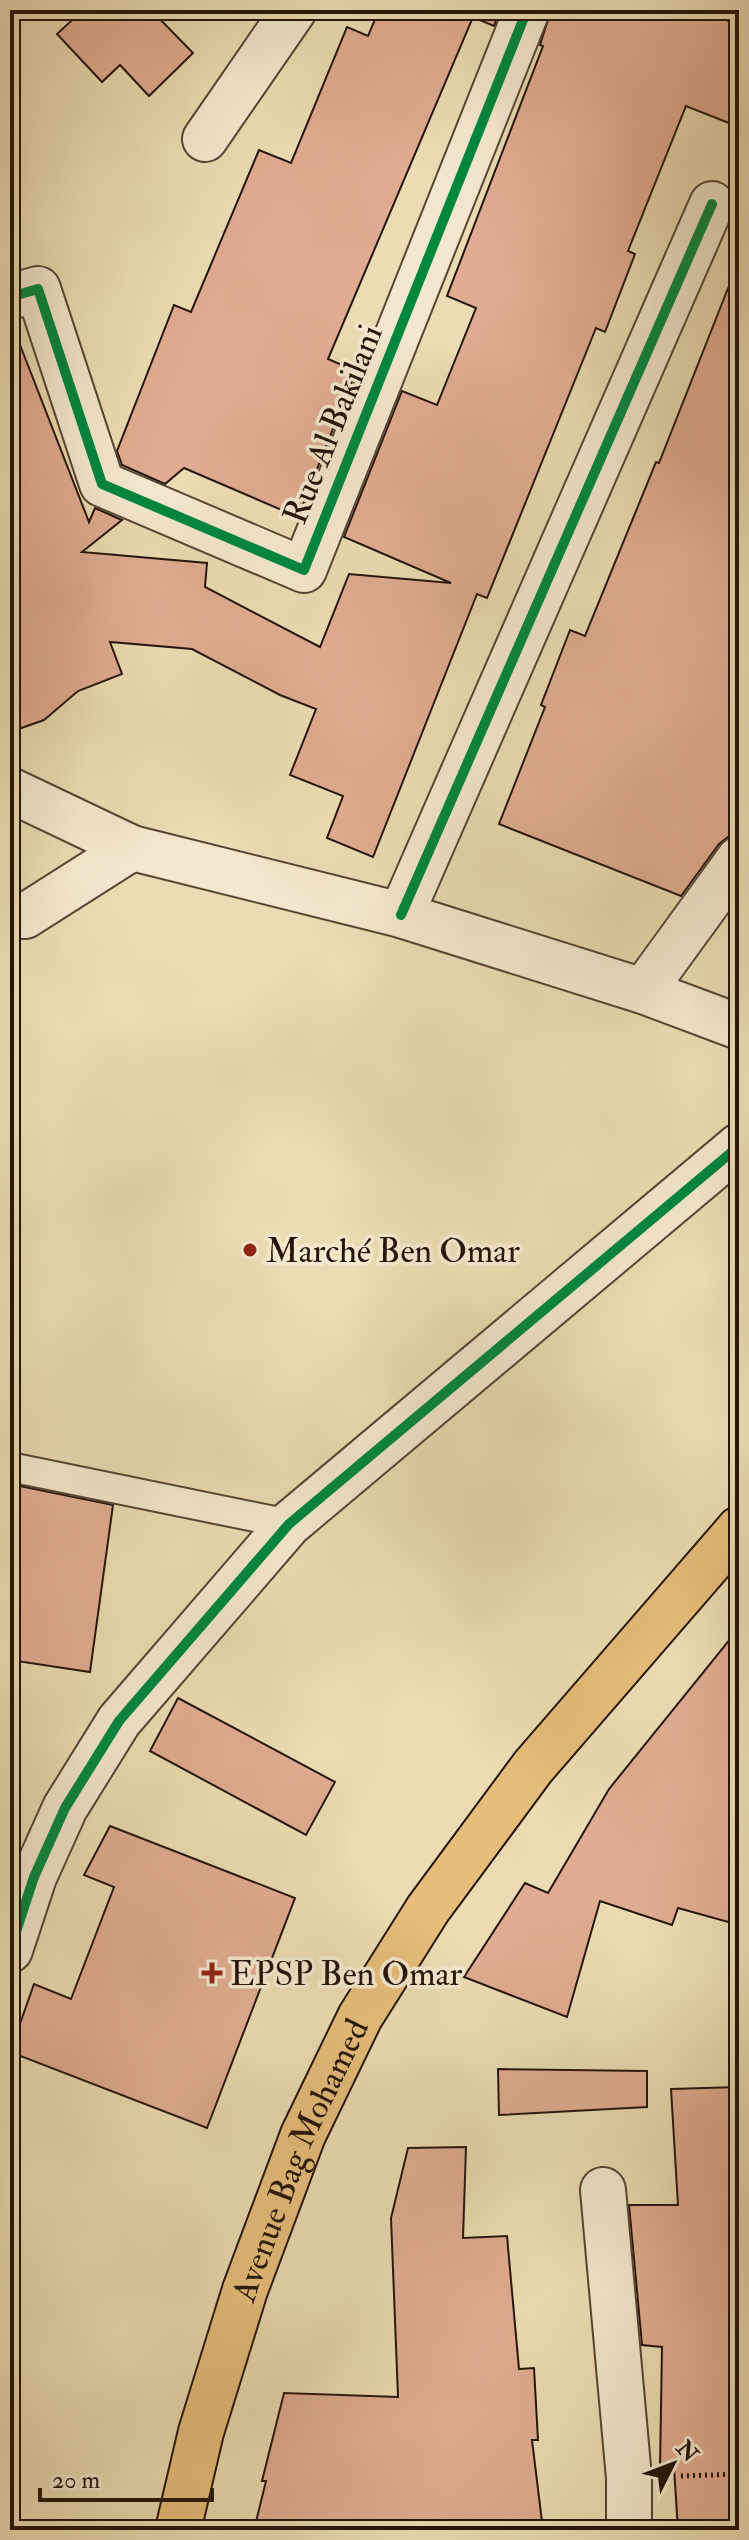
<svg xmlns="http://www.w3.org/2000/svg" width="749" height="2540" font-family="'IM FELL Double Pica',serif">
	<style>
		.building { fill: #e0ac91; stroke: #24140a; stroke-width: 2 }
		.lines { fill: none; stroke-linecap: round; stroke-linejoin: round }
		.service-casing { stroke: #564634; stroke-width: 32 }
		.minor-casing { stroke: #564634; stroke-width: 48 }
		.primary-casing { stroke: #24140a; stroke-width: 48 }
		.path { stroke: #24140a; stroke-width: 5; stroke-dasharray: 2 4; stroke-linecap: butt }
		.service { stroke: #f3e8ce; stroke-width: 28 }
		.minor { stroke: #f3e8ce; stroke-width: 44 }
		.primary { stroke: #e6be7a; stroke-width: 44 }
		.cycleway-casing { stroke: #f3e8ce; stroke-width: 15 }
		.cycleway { stroke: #00873e; stroke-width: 10 }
		.poi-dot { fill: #8f2418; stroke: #f3e8ce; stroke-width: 3 }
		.labels { text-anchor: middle; stroke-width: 7; stroke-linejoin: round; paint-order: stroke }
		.street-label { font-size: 34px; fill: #24140a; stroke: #f3e8ce }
		.poi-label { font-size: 34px; fill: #24140a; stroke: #f3e8ce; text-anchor: start }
	</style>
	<rect width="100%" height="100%" fill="#ecdcb3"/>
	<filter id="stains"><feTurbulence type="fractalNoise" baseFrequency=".0025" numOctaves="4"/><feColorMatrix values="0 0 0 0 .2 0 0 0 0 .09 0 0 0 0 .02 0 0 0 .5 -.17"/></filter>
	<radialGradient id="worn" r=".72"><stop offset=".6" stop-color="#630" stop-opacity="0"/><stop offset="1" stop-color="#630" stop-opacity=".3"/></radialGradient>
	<g class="building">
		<polygon points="83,10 151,10 193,53 149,96 120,65 102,82 57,34"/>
		<polygon points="379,10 500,10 494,26 473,17 328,359 356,371 298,517 184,468 165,484 122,465 117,451 174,305 191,312 259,150 291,163 347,27 368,36"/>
		<polygon points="551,10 732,10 728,21 739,25 739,127 686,106 628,251 635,254 605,332 596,328 487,598 477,594 373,857 327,838 343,796 290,775 316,709 280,695 192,649 110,642 122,674 78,691 44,720 10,732 10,328 13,327 89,522 95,508 122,520 82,552 207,563 205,587 320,647 349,574 451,583 344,537 402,391 437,405 476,308 447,296 543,46 540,45"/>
		<polygon points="736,268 739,268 739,834 728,837 719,844 681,896 499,824 545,707 541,705 570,630 585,636 656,462 659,463"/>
		<polygon points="10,1484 113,1505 90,1672 10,1660"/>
		<polygon points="739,1628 739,1925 678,1908 672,1925 600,1901 567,2017 464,1977 525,1883 548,1893 609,1789"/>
		<polygon points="178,1698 335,1782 306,1835 150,1751"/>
		<polygon points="110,1826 295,1898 207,2128 10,2052 34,1984 71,1999 114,1887 84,1875"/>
		<polygon points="498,2069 647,2071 647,2107 499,2115"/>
		<polygon points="739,2087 739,2530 678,2530 674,2468 660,2469 662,2347 642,2345 629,2205 678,2205 671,2089"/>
		<polygon points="466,2147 463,2238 507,2236 519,2369 534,2368 538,2440 532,2440 543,2530 254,2530 266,2481 262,2481 284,2393 398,2397 391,2218 408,2148"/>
	</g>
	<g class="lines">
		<g class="service-casing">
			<polyline id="service" points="10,1467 289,1524"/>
		</g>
		<g class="minor-casing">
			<g id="minor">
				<polyline points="205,139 294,10"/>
				<polyline points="10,297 38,289 102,484 304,570 527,10"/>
				<polyline points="10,790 132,848 401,915 643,991 739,1027"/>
				<polyline points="10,915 25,916 132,848"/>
				<polyline points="401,915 712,204"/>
				<polyline points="643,991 739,859"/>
				<polyline points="10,1950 34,1877 65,1808 119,1721 289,1524 739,1146"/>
				<polyline points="603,2190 629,2478 629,2530"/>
			</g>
		</g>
		<g class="primary-casing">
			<g id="primary">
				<path id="s1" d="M178 2530 201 2432 245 2290 303 2135 360 2017 428 1909 533 1767 739 1529"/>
			</g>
		</g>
		<polyline class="path" points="681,2476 739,2474"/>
		<use href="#service" class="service"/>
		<use href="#minor" class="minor"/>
		<use href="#primary" class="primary"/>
		<g class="cycleway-casing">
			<g id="cycleway">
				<polyline points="10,297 38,289 102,484 304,570 527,10"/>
				<polyline points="401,915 712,204"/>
				<polyline points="10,1950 34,1877 65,1808 119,1721 289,1524 739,1146"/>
			</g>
		</g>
		<use href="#cycleway" class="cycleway"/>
	</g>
	<g class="poi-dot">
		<circle cx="250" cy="1250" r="8"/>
		<path d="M208 1961h8v8h8v8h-8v8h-8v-8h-8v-8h8z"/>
	</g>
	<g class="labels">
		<g class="street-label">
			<text transform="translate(332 424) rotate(-68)" y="12">Rue Al Bakilani</text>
			<text dy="12" stroke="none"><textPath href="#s1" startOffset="390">Avenue Bag Mohamed</textPath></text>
		</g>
		<g class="poi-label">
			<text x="266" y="1262">Marché Ben Omar</text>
			<text x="230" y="1985">EPSP Ben Omar</text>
		</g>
	</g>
	<rect width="749" height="2540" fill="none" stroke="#ecdcb3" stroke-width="40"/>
	<rect x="12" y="12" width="725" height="2516" fill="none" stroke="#24140a" stroke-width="4"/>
	<rect x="20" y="20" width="709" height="2500" fill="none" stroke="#24140a" stroke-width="2"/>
	<g transform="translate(673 2464) rotate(48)" stroke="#f3e8ce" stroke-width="6" paint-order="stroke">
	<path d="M0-6L14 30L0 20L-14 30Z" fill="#24140a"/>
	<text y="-12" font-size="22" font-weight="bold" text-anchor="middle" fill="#24140a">N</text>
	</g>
	<path d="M40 2488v12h172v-12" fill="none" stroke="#24140a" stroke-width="4"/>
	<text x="52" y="2488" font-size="24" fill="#24140a" stroke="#f3e8ce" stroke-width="6" paint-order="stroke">20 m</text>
	<rect width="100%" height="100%" filter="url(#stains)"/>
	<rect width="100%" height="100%" fill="url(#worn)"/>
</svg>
